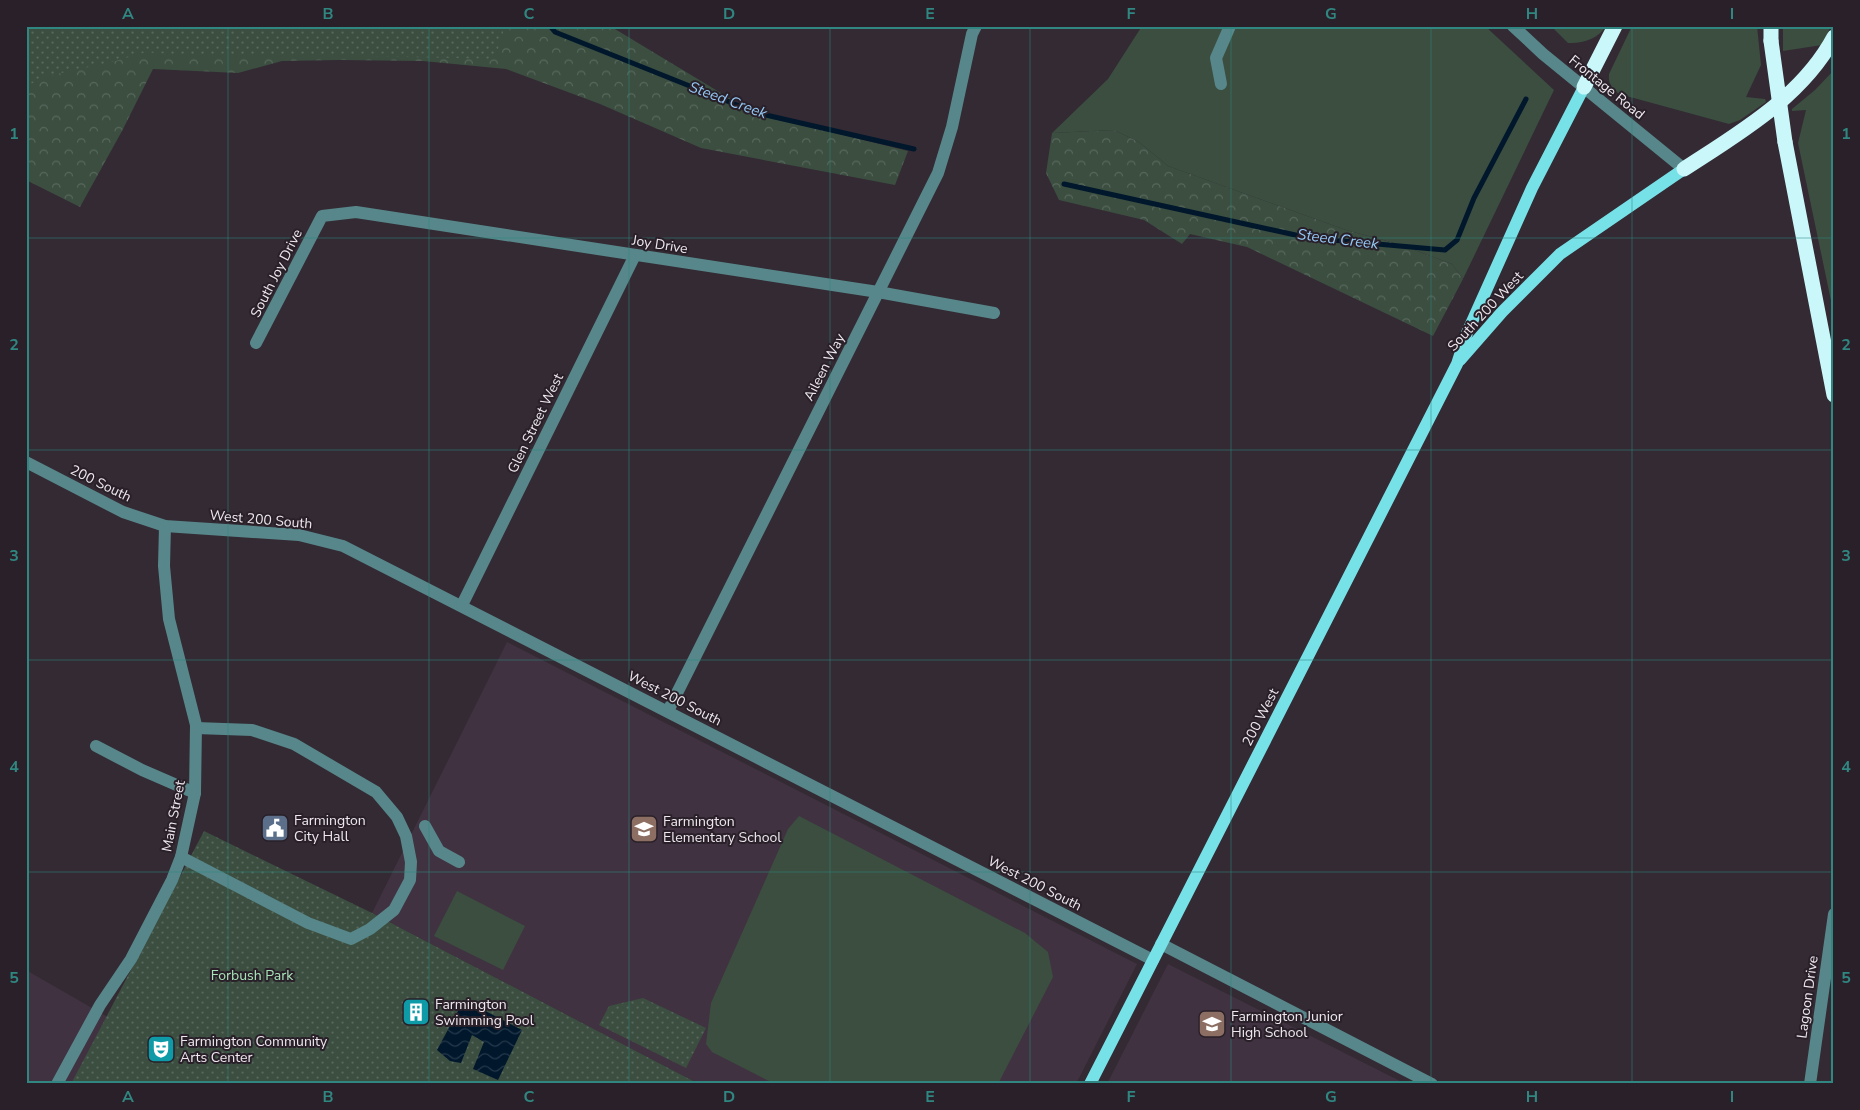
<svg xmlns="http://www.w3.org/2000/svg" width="1860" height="1110" font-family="'Nunito Sans',sans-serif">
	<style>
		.built { fill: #403240 }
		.grass { fill: #3b4e40 }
		.forest { fill: url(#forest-crowns) }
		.park { fill: url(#park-dots) }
		.water { fill: url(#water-waves) }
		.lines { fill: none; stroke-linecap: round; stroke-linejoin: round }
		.stream { stroke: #00172c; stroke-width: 5 }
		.minor { stroke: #57878a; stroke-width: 12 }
		.major { stroke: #77e1e8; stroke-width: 12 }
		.highway { stroke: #caf7fa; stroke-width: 15 }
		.highway-bridge { stroke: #caf7fa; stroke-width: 15 }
		.grid { fill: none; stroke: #308781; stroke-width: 1; stroke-opacity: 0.55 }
		.labels { text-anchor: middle; stroke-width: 4; stroke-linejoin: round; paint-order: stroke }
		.street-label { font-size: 14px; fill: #eee8ee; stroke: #292029 }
		.poi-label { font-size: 14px; fill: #eee8ee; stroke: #292029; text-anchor: start }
		.park-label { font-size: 14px; fill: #a7e3b8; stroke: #292029 }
		.water-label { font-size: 15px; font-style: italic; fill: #95cbf9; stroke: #292029 }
		.neatline { fill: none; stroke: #308781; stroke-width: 2 }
		.grid-label { font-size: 16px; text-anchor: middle; font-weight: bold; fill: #308781 }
	</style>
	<defs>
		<pattern id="forest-crowns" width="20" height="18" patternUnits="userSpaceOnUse" patternTransform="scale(1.25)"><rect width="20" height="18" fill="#3b4e40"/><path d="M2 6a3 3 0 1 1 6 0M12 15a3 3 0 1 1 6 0" fill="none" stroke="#58685c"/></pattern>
		<pattern id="park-dots" width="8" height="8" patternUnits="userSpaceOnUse" patternTransform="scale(1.25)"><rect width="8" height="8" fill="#3b4e40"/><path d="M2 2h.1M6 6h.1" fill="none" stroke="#58685c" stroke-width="1.8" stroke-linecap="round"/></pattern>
		<pattern id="water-waves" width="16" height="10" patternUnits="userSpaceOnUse" patternTransform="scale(1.25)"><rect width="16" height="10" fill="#00172c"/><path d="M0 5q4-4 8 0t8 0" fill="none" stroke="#26394b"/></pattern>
	</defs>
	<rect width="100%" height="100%" fill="#332a33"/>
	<g class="built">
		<polygon points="507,642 1137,964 1076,1084 699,1084 372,913"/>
		<polygon points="1168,964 1406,1084 1107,1084"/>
		<polygon points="26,970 120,1024 83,1084 26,1084"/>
	</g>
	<g class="grass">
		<polygon points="1142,26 1485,26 1554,90 1463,279 1452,264 1398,244 1346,230 1168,166 1139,142 1114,130 1052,133 1108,79"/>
		<path d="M1551 26H1606C1598 39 1582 44 1568 43Z"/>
		<path d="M1632 26H1757L1761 65 1746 97 1765 99 1766 102 1740 120 1729 124 1619 94C1612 88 1608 84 1609 74Z"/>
		<polygon points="1783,26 1831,26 1822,45 1783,51"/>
		<polygon points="1834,70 1834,315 1798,143 1806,110 1792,111 1792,109 1815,90"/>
		<polygon points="799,816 1025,933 1048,952 1053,977 998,1084 775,1084 712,1052 706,1044 711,1003 788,829"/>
		<polygon points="457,891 525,926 503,970 434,936"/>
	</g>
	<g class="forest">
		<polygon points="131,26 610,26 754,113 908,151 895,185 701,148 600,104 506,69 423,61 339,60 282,61 238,73 153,69 122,131 80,207 26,180 26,39"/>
		<polygon points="1114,130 1139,142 1168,166 1346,230 1398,244 1452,264 1463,279 1433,336 1247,247 1190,234 1182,244 1144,220 1059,200 1046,173 1052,133"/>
	</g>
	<g class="park">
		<polygon points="26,26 505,26 495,59 277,54 195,56 146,52 112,62 43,77 26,87"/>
		<polygon points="204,831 372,913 699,1084 71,1084"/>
		<polygon points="643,998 706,1028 686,1068 599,1025 609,1006"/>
	</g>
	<polygon class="water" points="464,1000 522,1030 498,1080 473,1069 484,1042 472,1035 461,1063 450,1061 437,1050"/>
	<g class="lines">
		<g class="stream">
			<polyline points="550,26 555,32 757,113 914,149"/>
			<polyline points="1064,184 1309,238 1445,250 1457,240 1474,198 1526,99"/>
		</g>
		<g class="minor">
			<polyline points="1513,26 1543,54 1684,169"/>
			<polyline points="1221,84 1216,58 1230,26"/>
			<polyline points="256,343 322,216 356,212 878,292 994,313"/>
			<polyline points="26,462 123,512 165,526 299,535 343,546 1153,960"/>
			<polyline points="462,605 635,255"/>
			<polyline points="668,711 938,173 952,127 972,34 976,26"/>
			<polyline points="96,746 142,770 195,793"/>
			<polyline points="425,826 439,851 459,862"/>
			<polyline points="181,857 308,923 351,939 370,929 394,910 410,880 411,862 406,836 397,817 376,792 294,744 252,730 196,728"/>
			<polyline points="1161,944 1432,1084"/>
			<polyline points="57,1084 100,1005 131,959 172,880 181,857 195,793 196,725 169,619 164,566 165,526"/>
			<polyline points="1810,1084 1834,914"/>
		</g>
		<g class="major">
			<polyline points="1460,360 1502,312 1560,254 1684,169"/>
			<polyline points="1090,1084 1457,364 1467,333 1532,188 1584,87"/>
		</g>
		<g class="highway">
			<polyline points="1771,26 1771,41"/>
			<polyline points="1584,87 1615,26"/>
			<polyline points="1785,142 1834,395"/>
			<path d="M1684 169C1739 133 1802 97 1834 37"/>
		</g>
		<polyline class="highway-bridge" points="1771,41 1785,142"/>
	</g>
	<path class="grid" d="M228 26V1084M429 26V1084M629 26V1084M830 26V1084M1030 26V1084M1231 26V1084M1431 26V1084M1632 26V1084M26 238H1834M26 450H1834M26 660H1834M26 872H1834"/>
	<defs>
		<g id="civic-square" transform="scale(1.4375)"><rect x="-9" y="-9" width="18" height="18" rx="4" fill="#5c6f8a" stroke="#292029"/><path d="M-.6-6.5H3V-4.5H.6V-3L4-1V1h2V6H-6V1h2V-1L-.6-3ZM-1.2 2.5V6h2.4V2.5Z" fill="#fff"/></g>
		<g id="school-square" transform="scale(1.4375)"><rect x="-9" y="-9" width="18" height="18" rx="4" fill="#8d6e63" stroke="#292029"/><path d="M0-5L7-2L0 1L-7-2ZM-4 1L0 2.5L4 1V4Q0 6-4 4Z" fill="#fff"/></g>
		<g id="building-square" transform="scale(1.4375)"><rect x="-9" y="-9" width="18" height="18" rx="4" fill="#0f9aa8" stroke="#292029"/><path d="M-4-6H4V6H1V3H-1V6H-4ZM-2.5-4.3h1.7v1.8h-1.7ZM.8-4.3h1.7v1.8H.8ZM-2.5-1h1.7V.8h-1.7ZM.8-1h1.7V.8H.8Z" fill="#fff"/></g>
		<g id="theatre-square" transform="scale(1.4375)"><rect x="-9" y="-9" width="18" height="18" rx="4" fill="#0f9aa8" stroke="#292029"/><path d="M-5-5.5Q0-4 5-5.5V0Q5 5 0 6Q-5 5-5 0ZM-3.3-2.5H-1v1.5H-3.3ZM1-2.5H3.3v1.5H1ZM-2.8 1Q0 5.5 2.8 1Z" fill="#fff"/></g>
	</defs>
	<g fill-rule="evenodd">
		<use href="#civic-square" x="275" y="828"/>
		<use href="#school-square" x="644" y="829"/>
		<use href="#building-square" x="416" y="1012"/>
		<use href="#school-square" x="1212" y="1024"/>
		<use href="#theatre-square" x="161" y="1049"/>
	</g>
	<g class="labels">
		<g class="street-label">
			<text transform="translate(1607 87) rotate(39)" y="5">Frontage Road</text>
			<text transform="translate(660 244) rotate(9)" y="5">Joy Drive</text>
			<text transform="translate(276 273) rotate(-63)" y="5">South Joy Drive</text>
			<text transform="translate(1485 311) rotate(-47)" y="5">South 200 West</text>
			<text transform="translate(824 367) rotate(-63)" y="5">Aileen Way</text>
			<text transform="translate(535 423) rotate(-64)" y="5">Glen Street West</text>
			<text transform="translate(101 483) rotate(26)" y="5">200 South</text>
			<text transform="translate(261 519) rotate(5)" y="5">West 200 South</text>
			<text transform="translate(675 698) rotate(27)" y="5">West 200 South</text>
			<text transform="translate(1260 717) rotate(-63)" y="5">200 West</text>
			<text transform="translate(173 816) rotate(-79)" y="5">Main Street</text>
			<text transform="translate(1035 883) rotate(27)" y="5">West 200 South</text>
			<text transform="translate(1807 997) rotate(-82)" y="5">Lagoon Drive</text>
		</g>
		<g class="poi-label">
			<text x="294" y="825">Farmington<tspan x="294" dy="16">City Hall</tspan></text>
			<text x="663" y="826">Farmington<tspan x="663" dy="16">Elementary School</tspan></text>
			<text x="435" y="1009">Farmington<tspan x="435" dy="16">Swimming Pool</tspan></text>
			<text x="1231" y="1021">Farmington Junior<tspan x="1231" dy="16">High School</tspan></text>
			<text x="180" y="1046">Farmington Community<tspan x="180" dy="16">Arts Center</tspan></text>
		</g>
		<g class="park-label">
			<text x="252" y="980">Forbush Park</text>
		</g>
		<g class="water-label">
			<text transform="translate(728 100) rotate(20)" y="5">Steed Creek</text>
			<text transform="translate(1338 239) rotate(7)" y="5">Steed Creek</text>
		</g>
	</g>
	<rect width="1860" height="1110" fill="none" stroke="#292029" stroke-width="55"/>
	<rect x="28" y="28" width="1804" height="1054" class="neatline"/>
	<g class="grid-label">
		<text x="128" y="19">A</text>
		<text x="328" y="19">B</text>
		<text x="529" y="19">C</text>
		<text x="729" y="19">D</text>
		<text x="930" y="19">E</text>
		<text x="1131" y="19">F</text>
		<text x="1331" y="19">G</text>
		<text x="1532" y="19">H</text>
		<text x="1732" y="19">I</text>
		<text x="14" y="139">1</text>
		<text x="1846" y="139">1</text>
		<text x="14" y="350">2</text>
		<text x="1846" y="350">2</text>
		<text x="14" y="561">3</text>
		<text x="1846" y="561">3</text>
		<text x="14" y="772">4</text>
		<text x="1846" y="772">4</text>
		<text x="14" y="983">5</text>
		<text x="1846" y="983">5</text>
		<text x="128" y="1102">A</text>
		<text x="328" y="1102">B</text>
		<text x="529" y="1102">C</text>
		<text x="729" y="1102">D</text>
		<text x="930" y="1102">E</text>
		<text x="1131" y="1102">F</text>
		<text x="1331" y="1102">G</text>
		<text x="1532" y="1102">H</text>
		<text x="1732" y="1102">I</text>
	</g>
</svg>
